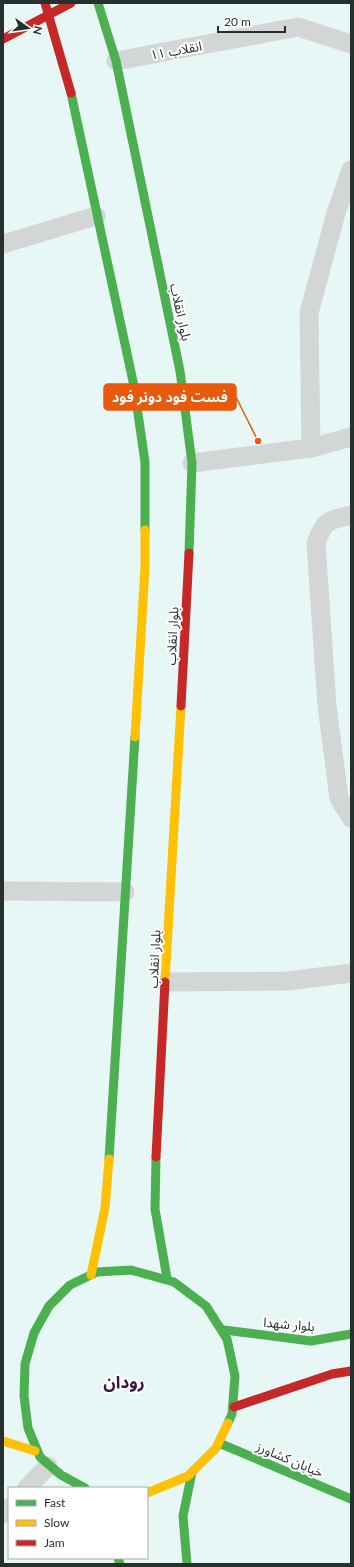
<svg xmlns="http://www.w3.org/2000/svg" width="354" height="1567" font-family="Lato,'Noto Sans Arabic',sans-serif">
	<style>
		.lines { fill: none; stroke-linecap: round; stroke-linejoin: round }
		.street { stroke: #d2d6d6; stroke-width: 19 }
		.fast { stroke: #4caf50; stroke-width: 9 }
		.slow { stroke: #ffc107; stroke-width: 9 }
		.jam { stroke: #c62828; stroke-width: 9 }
		.labels { text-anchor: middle; stroke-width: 4; stroke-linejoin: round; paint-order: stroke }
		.street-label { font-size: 13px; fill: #26302f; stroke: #fff }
		.district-label { font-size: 17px; font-weight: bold; fill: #3e1347; stroke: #fff }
		.leader { fill: none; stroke: #e8590c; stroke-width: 1.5 }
		.callout-dot { fill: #e8590c; stroke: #fff; stroke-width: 1.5 }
		.callout { fill: #e8590c; stroke: #e8590c; stroke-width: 1.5 }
		.callout-label { font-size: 14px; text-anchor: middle; font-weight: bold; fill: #fff }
	</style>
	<rect width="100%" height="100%" fill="#e7f7f5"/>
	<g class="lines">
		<g class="street">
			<polyline points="116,61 298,27 351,44"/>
			<polyline points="3,244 96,216"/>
			<polyline points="311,448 309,313 336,213 351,170"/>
			<polyline points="192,463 311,448 351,437"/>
			<path d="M351 515C328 521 325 519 316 543L327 706 339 798 351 818"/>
			<polyline points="3,891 125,892"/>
			<polyline points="166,982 288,981 351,973"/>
			<polyline points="27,1488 48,1466"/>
			<polyline points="3,1514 9,1508"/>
		</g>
		<g class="fast">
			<polyline points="98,3 116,61 180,371 192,463 189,553"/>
			<polyline points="71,93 134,386 145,462 145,530"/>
			<polyline points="156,1157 155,1209 167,1278"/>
			<polyline points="109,1159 135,737"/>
			<polyline points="224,1330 311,1341 351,1334"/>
			<polyline points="219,1443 351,1499"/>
			<polyline points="85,1488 61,1475 40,1457 28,1428 24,1396 25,1364 34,1333 49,1306 70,1285 97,1272 131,1270 174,1282 206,1306 227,1339 235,1376 232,1414 228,1423"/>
			<polyline points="118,1558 120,1564"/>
			<polyline points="187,1564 183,1516 192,1472"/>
		</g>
		<g class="slow">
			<polyline points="135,737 145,567 145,530"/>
			<polyline points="165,982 181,706"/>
			<polyline points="91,1275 105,1208 109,1159"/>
			<polyline points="3,1441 35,1451"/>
			<polyline points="147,1493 188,1476 216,1448 228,1423"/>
		</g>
		<g class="jam">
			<polyline points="45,3 71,93"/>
			<polyline points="3,39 71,3"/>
			<polyline points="181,706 189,553"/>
			<polyline points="156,1157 165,982"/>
			<polyline points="234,1407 332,1374 351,1371"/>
		</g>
	</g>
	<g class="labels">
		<g class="street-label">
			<text transform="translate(176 50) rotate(-10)" y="5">انقلاب ۱۱</text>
			<text transform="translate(181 312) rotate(78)" y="5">بلوار انقلاب</text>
			<text transform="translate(172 636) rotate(-87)" y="5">بلوار انقلاب</text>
			<text transform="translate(154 959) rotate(-87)" y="5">بلوار انقلاب</text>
			<text transform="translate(289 1324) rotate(5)" y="5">بلوار شهدا</text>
			<text transform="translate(290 1459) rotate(23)" y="5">خیابان کشاورز</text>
		</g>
		<g class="district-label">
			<text x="124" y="1388">رودان</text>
		</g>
	</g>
	<path class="leader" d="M258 441L236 397"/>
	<circle class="callout-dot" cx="258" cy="441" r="4"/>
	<rect class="callout" x="104" y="384" width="132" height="26" rx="4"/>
	<g class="callout-label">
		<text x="170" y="402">فست فود دونر فود</text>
	</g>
	<rect width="354" height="1567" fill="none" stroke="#26302f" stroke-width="8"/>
	<rect x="8" y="1487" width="140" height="72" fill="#ffffff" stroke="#a8acac"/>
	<rect x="16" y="1500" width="20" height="6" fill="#4caf50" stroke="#a8acac"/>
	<text x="44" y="1507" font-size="12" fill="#26302f">Fast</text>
	<rect x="16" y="1520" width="20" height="6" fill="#ffc107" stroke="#a8acac"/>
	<text x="44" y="1527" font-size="12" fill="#26302f">Slow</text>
	<rect x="16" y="1540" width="20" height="6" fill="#c62828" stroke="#a8acac"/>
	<text x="44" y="1547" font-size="12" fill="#26302f">Jam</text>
	<g transform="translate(28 28) rotate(103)" stroke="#ffffff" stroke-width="3" paint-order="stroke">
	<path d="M0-3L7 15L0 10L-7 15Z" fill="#26302f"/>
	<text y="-6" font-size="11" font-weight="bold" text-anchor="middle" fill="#26302f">N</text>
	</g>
	<path d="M218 26v6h67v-6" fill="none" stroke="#26302f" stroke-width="2"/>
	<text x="224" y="26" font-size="12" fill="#26302f" stroke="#ffffff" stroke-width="3" paint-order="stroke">20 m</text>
</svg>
